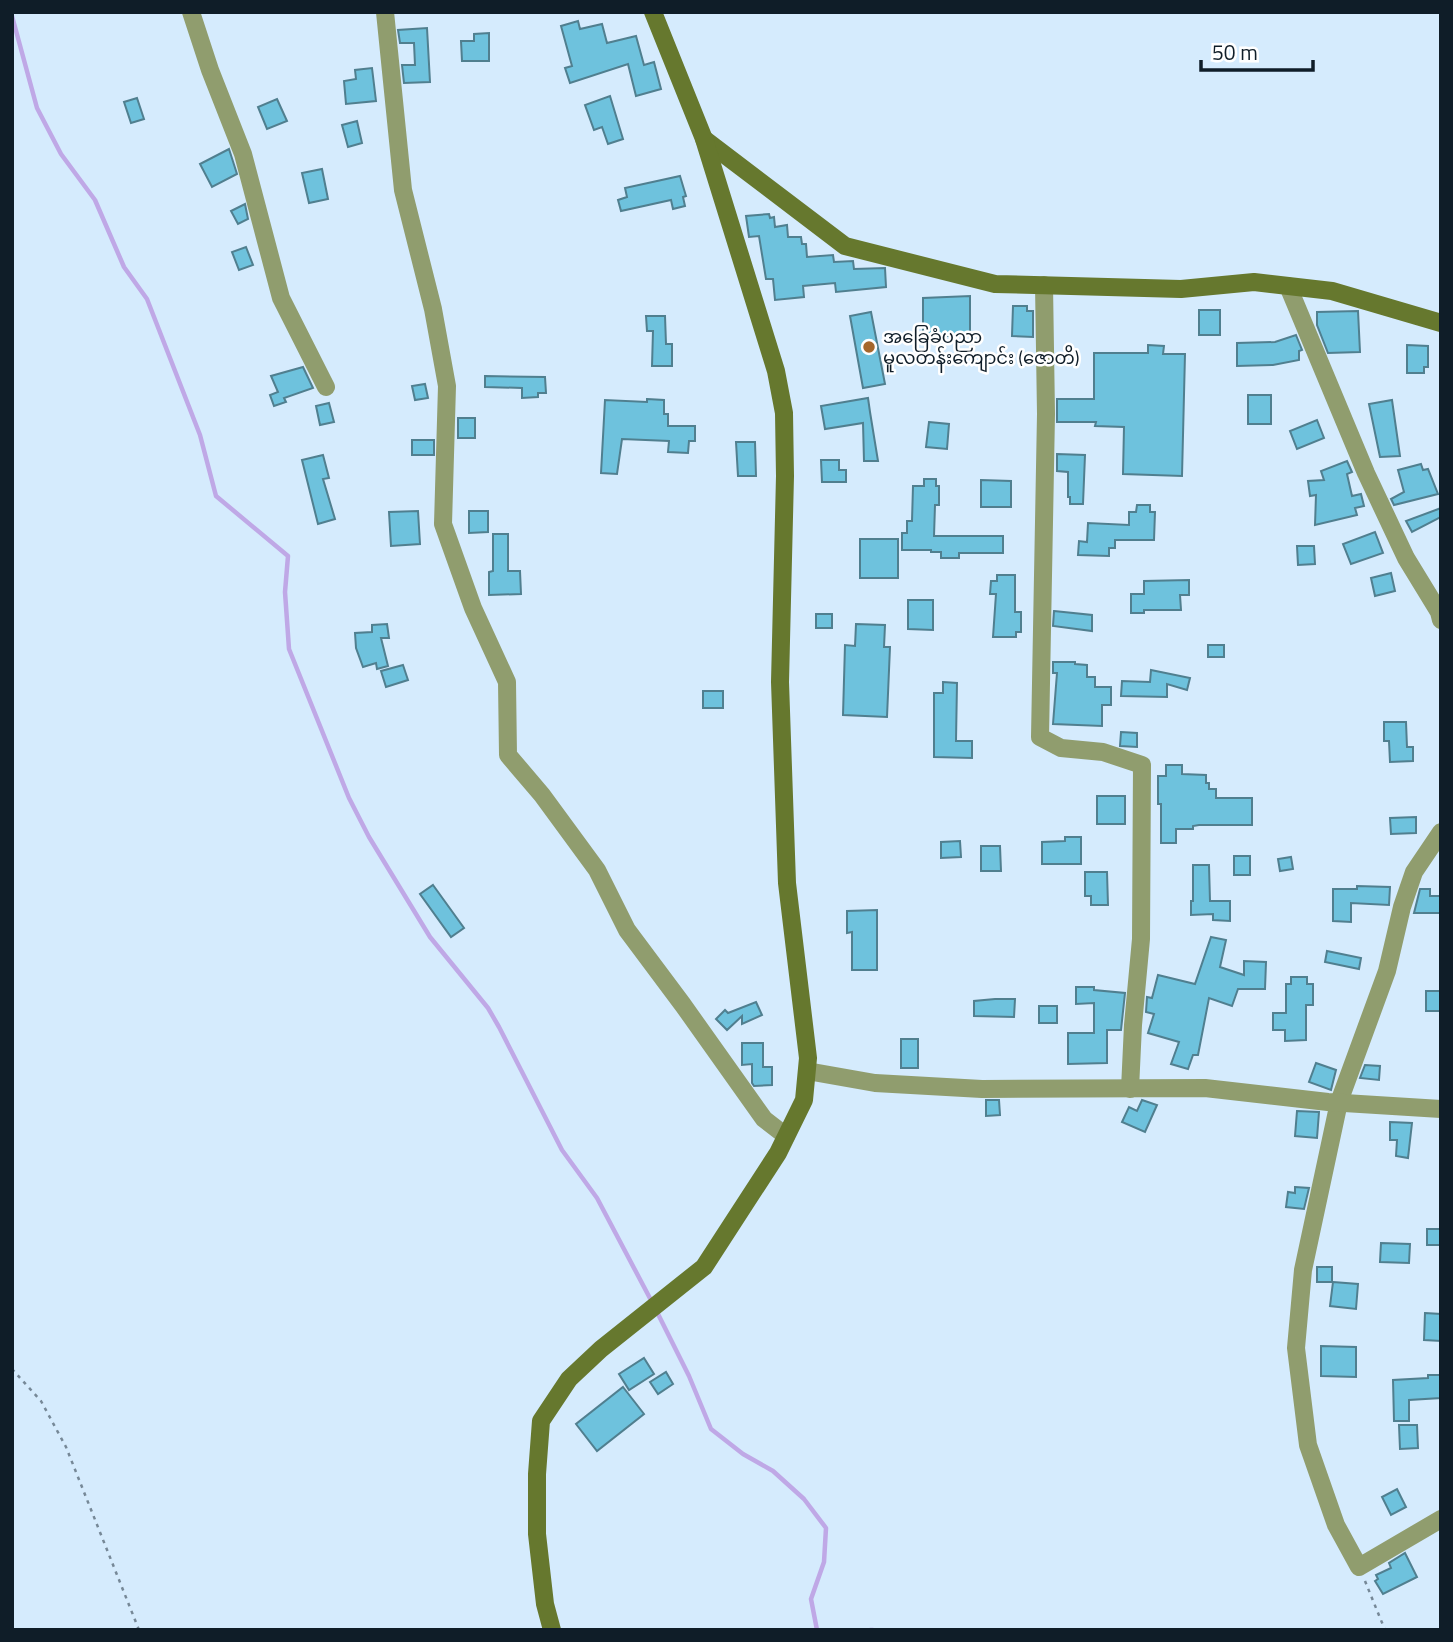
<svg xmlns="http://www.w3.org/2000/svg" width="1453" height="1642" font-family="'Titillium Web','Noto Sans Myanmar',sans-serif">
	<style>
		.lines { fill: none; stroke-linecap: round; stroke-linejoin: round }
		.stream { stroke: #bfa8e6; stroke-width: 4.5 }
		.building { fill: #6ec2dd; stroke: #507f8f; stroke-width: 2 }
		.path { stroke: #768897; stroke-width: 2.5; stroke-dasharray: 3.5 5; stroke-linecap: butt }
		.street { stroke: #909d6e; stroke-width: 18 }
		.secondary { stroke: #66782e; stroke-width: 18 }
		.poi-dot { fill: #a5672c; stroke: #fff; stroke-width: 2.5 }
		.labels { text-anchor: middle; stroke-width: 5; stroke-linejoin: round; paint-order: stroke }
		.poi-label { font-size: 18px; fill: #0f1d28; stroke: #fff; text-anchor: start }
	</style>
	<rect width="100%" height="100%" fill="#d5ebfd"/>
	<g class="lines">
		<g class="stream">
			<polyline points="12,16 37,108 61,154 95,200 124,267 147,299 200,435 216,496 288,556 285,592 289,649 349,798 369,837 430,937 488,1008 499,1027 562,1150 597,1198 653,1304"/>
			<polyline points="657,1312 689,1376 711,1429 743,1454 773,1471 804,1499 826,1528 824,1562 811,1599 817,1630"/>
			<polyline points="870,1630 873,1630"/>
		</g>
	</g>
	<g class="building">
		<polygon points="578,21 580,29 602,24 607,43 636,36 644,65 654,62 661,89 636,96 628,64 570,83 565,68 572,66 561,26"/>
		<polygon points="427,28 430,82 404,83 402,65 415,65 414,43 400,43 398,30"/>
		<polygon points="489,33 489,61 462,61 461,41 474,41 474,34"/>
		<polygon points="372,68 376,101 346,104 344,81 356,79 355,70"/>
		<polygon points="610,96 623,139 608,144 602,127 594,130 585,105"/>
		<polygon points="137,98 144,119 131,123 124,102"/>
		<polygon points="277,99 287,121 267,129 258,107"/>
		<polygon points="357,121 362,143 348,147 342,125"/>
		<polygon points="229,149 237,174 212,187 200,164"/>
		<polygon points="322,169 328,199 309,203 302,173"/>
		<polygon points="680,176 686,196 683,197 685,206 673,209 671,200 621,211 618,200 627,197 625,188"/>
		<polygon points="245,204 248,219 238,224 231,211"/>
		<polygon points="769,214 770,218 774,217 775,227 787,225 788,237 801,237 802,244 806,244 807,257 833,255 834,262 853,261 854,269 885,268 886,287 836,292 835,283 803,286 804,297 775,300 773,279 766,279 759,236 749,237 746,216"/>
		<polygon points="246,247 253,265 239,270 232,252"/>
		<polygon points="970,296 970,336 945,336 945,339 931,340 931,335 923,335 923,298"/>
		<polygon points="1013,306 1027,306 1027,311 1033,311 1033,337 1012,336"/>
		<rect x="1199" y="310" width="21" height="25"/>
		<polygon points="1358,311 1360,352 1328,353 1317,325 1317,312"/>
		<polygon points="871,312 885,384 863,388 850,316"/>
		<polygon points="646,316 665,316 666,344 672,344 672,366 652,366 653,331 647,331"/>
		<polygon points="1296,335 1302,350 1299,351 1299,360 1273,365 1237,366 1237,343 1275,342"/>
		<polygon points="1148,345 1164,346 1163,354 1185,354 1182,476 1123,474 1124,427 1095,426 1096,422 1057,422 1057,399 1094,399 1094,353 1148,353"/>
		<polygon points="1407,345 1428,346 1428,367 1424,367 1424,373 1407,373"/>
		<polygon points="303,367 313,388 284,398 286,402 274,406 270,395 278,392 271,376"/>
		<polygon points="485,376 545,377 546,393 538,393 538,397 522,398 522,388 485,387"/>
		<polygon points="425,384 428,398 415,400 412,386"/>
		<rect x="1248" y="395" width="23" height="29"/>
		<polygon points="868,398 870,412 878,461 864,461 863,423 825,429 821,406"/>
		<polygon points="647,399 664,400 664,414 668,414 668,426 695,426 695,441 689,441 688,453 668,452 669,441 622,439 617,474 601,473 605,400 647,402"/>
		<polygon points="1392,400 1400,456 1380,457 1369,404"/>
		<polygon points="329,403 334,422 320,425 316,406"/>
		<rect x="458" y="418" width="17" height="20"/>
		<polygon points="1317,420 1324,438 1297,449 1290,431"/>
		<polygon points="929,422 949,424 947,449 926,447"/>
		<rect x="412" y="440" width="22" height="15"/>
		<polygon points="736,442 755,442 756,476 738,476"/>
		<polygon points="1057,454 1085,455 1083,504 1070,504 1070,497 1068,497 1068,472 1057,471"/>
		<polygon points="323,455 329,478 323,479 335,519 318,524 302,460"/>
		<polygon points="821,460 839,460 839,470 846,470 846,482 822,482"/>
		<polygon points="1347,461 1352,472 1347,474 1352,496 1361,494 1364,506 1355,508 1357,515 1315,525 1316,495 1310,496 1308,481 1324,480 1321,471"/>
		<polygon points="1421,464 1423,470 1428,469 1438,494 1394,505 1391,499 1404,492 1398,470"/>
		<polygon points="924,479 936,479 936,486 939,486 939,505 935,505 934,536 1003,536 1003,553 959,553 959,558 941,558 941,552 931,552 931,550 902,550 902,533 907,533 907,521 912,521 913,486 924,486"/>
		<polygon points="981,480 1011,481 1011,507 981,507"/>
		<polygon points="1137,505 1150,505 1150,512 1155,512 1154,540 1115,540 1115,548 1109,548 1109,556 1078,555 1079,541 1087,542 1088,523 1129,525 1129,512 1136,512"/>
		<polygon points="1441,508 1441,517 1412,532 1406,521"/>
		<polygon points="418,511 420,544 391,546 389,512"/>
		<polygon points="469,511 488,511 488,532 469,533"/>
		<polygon points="1375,532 1383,553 1351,564 1343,544"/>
		<polygon points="493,534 508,534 508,571 520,571 521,594 489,595 489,572 493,571"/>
		<rect x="860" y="539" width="38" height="39"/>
		<polygon points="1297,546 1314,546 1315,564 1298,565"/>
		<polygon points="1391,573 1395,591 1375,596 1371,578"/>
		<polygon points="997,575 1015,575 1015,612 1021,612 1021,632 1016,632 1016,637 993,637 996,594 990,594 991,581 997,581"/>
		<polygon points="1189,580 1189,595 1180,595 1181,610 1144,610 1144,613 1131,613 1131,594 1144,594 1144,581"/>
		<polygon points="908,600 933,600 933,630 908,629"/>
		<polygon points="1054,611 1092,615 1092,631 1053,626"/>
		<rect x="816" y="614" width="16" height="14"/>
		<polygon points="387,624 389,638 381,638 388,666 377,669 376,663 363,667 356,648 355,633 372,632 372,625"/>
		<polygon points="856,624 885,625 884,647 890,647 887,717 843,715 845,645 855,646"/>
		<rect x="1208" y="645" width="16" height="12"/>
		<polygon points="1053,662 1075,662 1075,664 1087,665 1087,677 1095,677 1095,687 1111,687 1111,705 1102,705 1102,726 1053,724 1057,673 1053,673"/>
		<polygon points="403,665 408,680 386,687 381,671"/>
		<polygon points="1151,670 1190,678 1187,690 1167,684 1167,697 1121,696 1122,681 1150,682"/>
		<polygon points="943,682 957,683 956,741 972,741 972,758 934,757 934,693 943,693"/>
		<rect x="703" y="691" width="20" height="17"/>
		<polygon points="1384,722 1406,722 1407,747 1413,747 1413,761 1390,762 1389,741 1384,741"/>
		<polygon points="1121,732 1137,733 1137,747 1120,746"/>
		<polygon points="1166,765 1182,765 1182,774 1206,775 1206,783 1209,783 1209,789 1216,789 1216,798 1252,798 1252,825 1199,825 1193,826 1193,829 1176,829 1176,843 1161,843 1161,804 1158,804 1158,776 1166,776"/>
		<rect x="1097" y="796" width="28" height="28"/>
		<polygon points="1416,817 1416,833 1391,834 1390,818"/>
		<polygon points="1065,837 1081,837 1081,864 1042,864 1042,842 1065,841"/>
		<polygon points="960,841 961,857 941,858 941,842"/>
		<polygon points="981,846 1000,846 1001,871 981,871"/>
		<rect x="1234" y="856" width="16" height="19"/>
		<polygon points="1291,857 1293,869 1280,871 1278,859"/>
		<polygon points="1193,865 1209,865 1210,901 1230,901 1230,921 1213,920 1213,914 1191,915 1191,901 1193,901"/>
		<polygon points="1085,872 1107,872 1108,905 1091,905 1091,896 1085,896"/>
		<polygon points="433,885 464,928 451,937 420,894"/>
		<polygon points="1357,886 1390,887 1389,905 1351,903 1351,922 1333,921 1333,889 1357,889"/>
		<polygon points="1420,889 1430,889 1430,896 1441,896 1441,913 1414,913"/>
		<polygon points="877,910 877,970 852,970 852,932 847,933 847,911"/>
		<polygon points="1211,937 1226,940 1220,967 1244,975 1244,961 1266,962 1265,989 1238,989 1232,1006 1209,998 1198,1055 1193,1055 1188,1069 1171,1064 1179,1042 1148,1033 1154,1014 1146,1012 1147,997 1152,998 1158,975 1195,984"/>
		<polygon points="1327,951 1361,958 1359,969 1325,962"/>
		<polygon points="1291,977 1307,977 1307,984 1313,984 1313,1005 1306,1005 1306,1040 1285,1041 1285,1030 1273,1030 1273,1013 1286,1013 1286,984 1291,984"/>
		<polygon points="1076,987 1094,987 1094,990 1125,993 1121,1030 1107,1030 1107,1063 1068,1064 1068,1033 1094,1033 1094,1003 1076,1004"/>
		<rect x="1426" y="991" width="15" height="20"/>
		<polygon points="995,999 1015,999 1014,1017 974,1016 974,1001"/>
		<polygon points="756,1002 762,1015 742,1024 742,1016 727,1030 716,1019 725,1010 728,1013"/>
		<rect x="1039" y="1006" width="18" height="17"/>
		<rect x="901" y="1039" width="17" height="29"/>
		<polygon points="742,1043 763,1043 763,1067 772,1067 772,1085 754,1086 752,1083 752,1064 742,1065"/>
		<polygon points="1316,1063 1336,1070 1331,1090 1309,1082"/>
		<polygon points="1365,1065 1380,1066 1379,1080 1360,1078"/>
		<polygon points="986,1100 999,1100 1000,1115 986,1116"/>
		<polygon points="1142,1100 1157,1105 1145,1132 1122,1122 1129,1107 1137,1111"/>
		<polygon points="1297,1111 1319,1112 1317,1138 1295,1136"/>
		<polygon points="1390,1122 1412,1123 1408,1158 1396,1156 1397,1140 1390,1140"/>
		<polygon points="1295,1187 1309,1188 1304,1209 1286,1207 1288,1192 1295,1193"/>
		<rect x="1427" y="1229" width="13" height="16"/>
		<polygon points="1381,1243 1410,1244 1409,1263 1380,1262"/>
		<rect x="1317" y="1267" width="15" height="15"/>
		<polygon points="1333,1282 1358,1284 1356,1309 1330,1306"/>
		<polygon points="1425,1313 1441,1314 1441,1341 1424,1340"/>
		<polygon points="1321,1346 1356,1347 1356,1377 1321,1376"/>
		<polygon points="644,1358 654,1374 629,1390 619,1374"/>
		<polygon points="666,1372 673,1384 658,1394 650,1382"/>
		<polygon points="1428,1375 1441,1375 1441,1398 1409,1400 1409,1421 1394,1421 1393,1380 1428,1378"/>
		<polygon points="623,1387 644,1414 597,1451 576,1424"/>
		<polygon points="1399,1425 1417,1425 1418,1448 1400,1449"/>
		<polygon points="1397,1489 1406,1507 1391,1515 1382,1497"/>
		<polygon points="1405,1553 1417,1577 1383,1594 1375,1581 1378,1579 1376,1575 1391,1568 1389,1563"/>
	</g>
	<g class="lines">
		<g class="path">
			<polyline points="12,1369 41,1401 66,1447 139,1630"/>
			<polyline points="1365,1581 1385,1630"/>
		</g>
		<g class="street">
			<polyline points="191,12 210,70 243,154 281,298 326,387"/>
			<polyline points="385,12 403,190 433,309 447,386 443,524 473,608 507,682 508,755 542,795 597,870 627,930 683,1005 764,1119 786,1136"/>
			<polyline points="1044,285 1046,414 1040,737 1061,748 1103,752 1142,765 1141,939 1133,1025 1130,1089"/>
			<polyline points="1288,286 1366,473 1406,558 1439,612 1441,620"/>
			<polyline points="1441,832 1414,872 1402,907 1387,971 1339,1102 1303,1270 1296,1348 1308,1445 1336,1525 1359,1567 1441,1519"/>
			<polyline points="807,1071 875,1083 982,1089 1205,1088 1328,1102 1441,1109"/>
		</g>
		<g class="secondary">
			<polyline points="704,139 845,246 995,284 1181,289 1254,282 1332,291 1441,323"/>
			<polyline points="552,1630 545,1604 537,1534 537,1474 541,1421 569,1379 601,1349 704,1267 778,1153 804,1100 808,1058 787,883 780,682 785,476 784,413 776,371 704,139 653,12"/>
		</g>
	</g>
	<circle class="poi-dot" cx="869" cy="347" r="7"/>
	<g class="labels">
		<g class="poi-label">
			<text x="883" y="343">အခြေခံပညာ<tspan x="883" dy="21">မူလတန်းကျောင်း (ဇောတိ)</tspan></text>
		</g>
	</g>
	<rect width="1453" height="1642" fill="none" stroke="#0f1d28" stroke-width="28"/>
	<path d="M1201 60v10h112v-10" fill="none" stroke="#0f1d28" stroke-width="3.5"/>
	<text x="1212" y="60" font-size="21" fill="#0f1d28" stroke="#ffffff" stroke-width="5" paint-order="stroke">50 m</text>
</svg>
